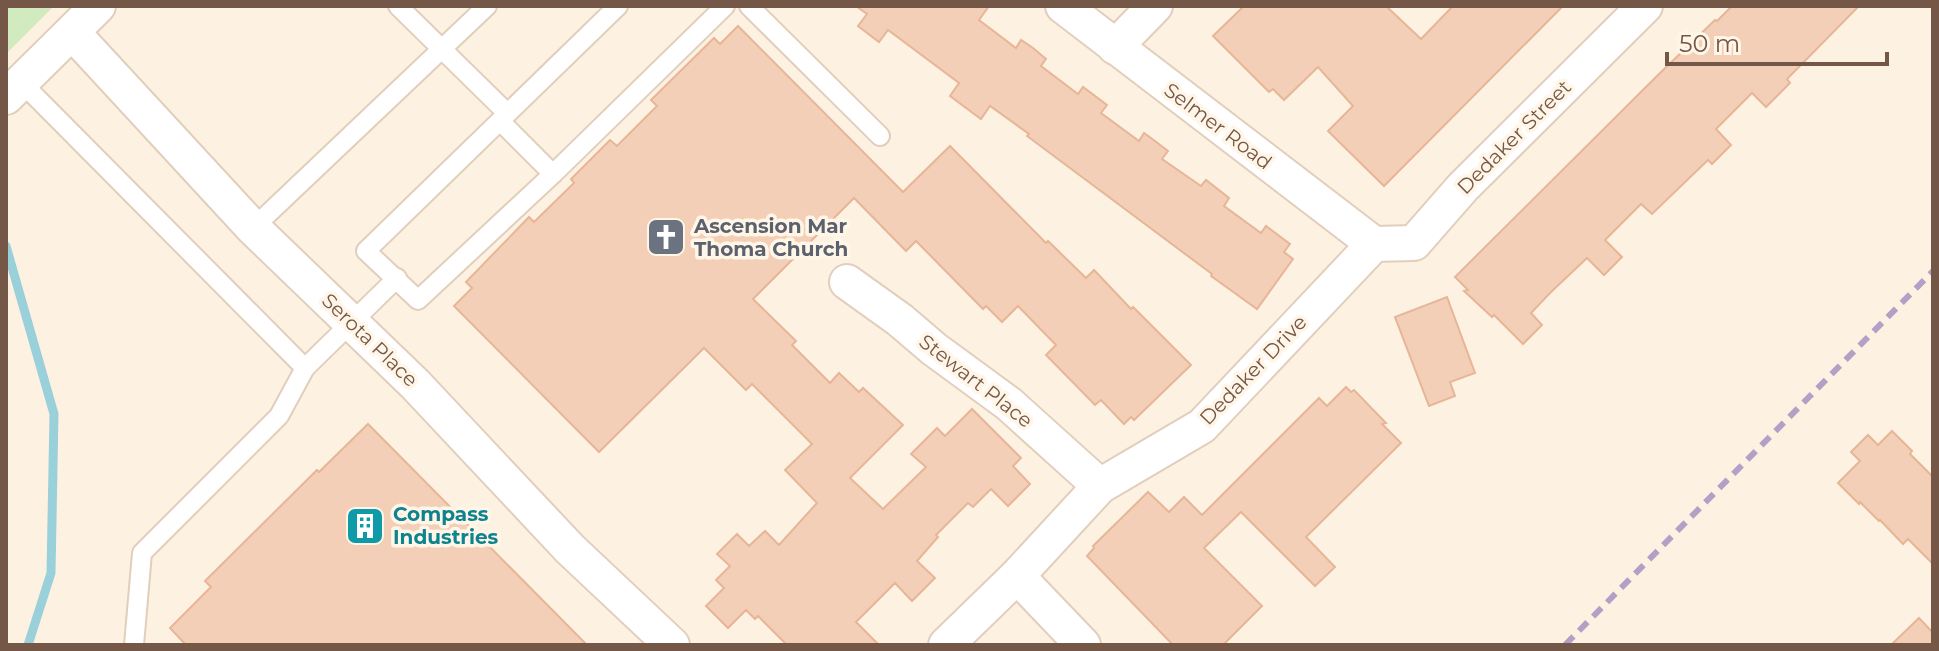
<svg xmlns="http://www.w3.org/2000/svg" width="1939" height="651" font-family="Montserrat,sans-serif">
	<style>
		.green { fill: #d1ebbf }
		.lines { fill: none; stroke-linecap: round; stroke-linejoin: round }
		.stream { stroke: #9ad0d9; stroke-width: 9 }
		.building { fill: #f4cfb7; stroke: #e7b597; stroke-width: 2 }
		.lane-casing { stroke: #e2cebc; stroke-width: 22 }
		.street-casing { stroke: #e2cebc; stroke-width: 38 }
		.lane { stroke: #fff; stroke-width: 18 }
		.street { stroke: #fff; stroke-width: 34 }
		.rail { stroke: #b49fc6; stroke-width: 6; stroke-dasharray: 12 8; stroke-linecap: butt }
		.labels { text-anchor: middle; stroke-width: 7; stroke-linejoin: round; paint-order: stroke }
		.street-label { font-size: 20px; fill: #755747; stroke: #fff6e8 }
		.worship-label { font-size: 20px; font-weight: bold; fill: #5b616d; stroke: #fff6e8; text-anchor: start }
		.culture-label { font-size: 20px; font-weight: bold; fill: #0d838f; stroke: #fff6e8; text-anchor: start }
	</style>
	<rect width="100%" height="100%" fill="#fdf2e1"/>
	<polygon class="green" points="6,6 54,6 6,54"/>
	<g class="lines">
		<polyline class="stream" points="6,246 54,414 51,573 28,645"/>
	</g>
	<g class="building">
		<polygon points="856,6 989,6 979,20 1016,48 1021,40 1033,48 1046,59 1041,66 1078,94 1083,87 1107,105 1101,113 1139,141 1144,133 1155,141 1168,151 1162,159 1201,186 1206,180 1229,198 1224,206 1261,233 1266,226 1290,244 1284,252 1293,259 1257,309 1211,276 1212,274 1027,136 1029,134 990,106 981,119 950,96 959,83 888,30 879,42 858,26 867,14"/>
		<polygon points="1244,6 1386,6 1421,39 1453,6 1563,6 1384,186 1328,131 1353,106 1318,67 1284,100 1273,89 1269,92 1213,36"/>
		<polygon points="1732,6 1859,6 1787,79 1790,83 1766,107 1752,93 1716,129 1731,145 1712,164 1708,160 1652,214 1641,204 1605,240 1622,257 1604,275 1587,258 1550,293 1531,313 1542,325 1523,344 1494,315 1492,317 1464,291 1468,290 1455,277 1659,74 1715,20 1717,21"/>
		<polygon points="738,26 903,192 950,146 1046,243 1048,241 1086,278 1094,270 1131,309 1133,307 1191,365 1134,420 1131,417 1124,424 1101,400 1095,405 1046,355 1056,345 1018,306 1002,322 986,306 983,309 916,241 906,251 854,198 753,299 796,341 792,345 830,383 839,373 859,392 863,388 903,425 850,478 883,509 926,467 911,454 937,428 945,436 972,409 1021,458 1013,466 1030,484 1008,506 991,489 973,507 968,503 936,535 938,537 917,561 935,578 912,601 895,583 856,622 879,645 787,645 758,616 755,619 746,610 728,628 706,606 724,588 716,580 730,566 717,554 737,534 749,546 765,531 779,545 817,503 785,470 812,444 752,384 746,390 704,348 599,452 454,306 472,288 466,282 529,217 534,222 574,183 571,179 610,140 617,146 657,106 651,100 714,38 720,44"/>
		<polygon points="1447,297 1475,373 1450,382 1455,396 1429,406 1395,317"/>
		<polygon points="1346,387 1351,392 1354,390 1386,423 1382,424 1401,443 1306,537 1335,567 1315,586 1241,512 1204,548 1262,606 1223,645 1173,645 1087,556 1094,548 1093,546 1148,492 1169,512 1184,497 1202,515 1319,398 1327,406"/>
		<polygon points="368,424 587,645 186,645 170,628 211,587 205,581 317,470 319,472"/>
		<polygon points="1892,431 1912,451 1910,454 1933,477 1933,564 1908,539 1903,544 1880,520 1879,521 1860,502 1859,504 1838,483 1860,461 1851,452 1868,435 1878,445"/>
		<polygon points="1919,618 1933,633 1933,645 1891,645"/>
	</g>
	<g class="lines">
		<g class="lane-casing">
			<g id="lane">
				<polyline points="398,6 507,113"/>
				<polyline points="618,6 366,251 418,300 553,174 725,6"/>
				<polyline points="749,6 880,136"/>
				<polyline points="21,82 305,368 397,278"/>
				<polyline points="500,121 553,174"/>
				<polyline points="253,228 487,6"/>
				<polyline points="134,645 142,553 279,416 305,368"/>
			</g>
		</g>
		<g class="street-casing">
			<g id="street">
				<polyline points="1063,6 1374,244"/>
				<polyline points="72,32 253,228 415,384 570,549 672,645"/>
				<polyline points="1115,47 1155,6"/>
				<polyline points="6,97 98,6"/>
				<polyline points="1374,244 1414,243 1463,187 1645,6"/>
				<polyline points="847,282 900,320 934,349 1009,404 1100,486"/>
				<polyline points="1017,576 1083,645"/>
				<polyline points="946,645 1017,576 1100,486 1202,426 1374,244"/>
			</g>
		</g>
		<use href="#lane" class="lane"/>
		<use href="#street" class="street"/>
		<polyline class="rail" points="1565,645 1933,271"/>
	</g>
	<defs>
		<g id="church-square" transform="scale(2)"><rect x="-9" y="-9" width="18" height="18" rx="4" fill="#6b7280" stroke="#fff6e8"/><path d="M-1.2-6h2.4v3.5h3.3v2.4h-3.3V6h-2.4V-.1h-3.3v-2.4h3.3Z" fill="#fff"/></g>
		<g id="building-square" transform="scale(2)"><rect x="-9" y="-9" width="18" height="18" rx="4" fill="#0f9aa8" stroke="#fff6e8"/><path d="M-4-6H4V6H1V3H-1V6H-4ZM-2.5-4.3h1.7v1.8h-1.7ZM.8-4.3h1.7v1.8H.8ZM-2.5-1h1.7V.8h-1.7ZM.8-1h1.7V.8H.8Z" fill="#fff"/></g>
	</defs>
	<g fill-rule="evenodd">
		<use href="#church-square" x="666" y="237"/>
		<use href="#building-square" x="365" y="526"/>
	</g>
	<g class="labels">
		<g class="street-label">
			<text transform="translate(1218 126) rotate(37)" y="7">Selmer Road</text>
			<text transform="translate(1514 137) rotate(-45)" y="7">Dedaker Street</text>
			<text transform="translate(370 340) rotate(44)" y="7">Serota Place</text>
			<text transform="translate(1253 370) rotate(-46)" y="7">Dedaker Drive</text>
			<text transform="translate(976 381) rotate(38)" y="7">Stewart Place</text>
		</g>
		<g class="worship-label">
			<text x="694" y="233">Ascension Mar<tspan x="694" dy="23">Thoma Church</tspan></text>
		</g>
		<g class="culture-label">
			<text x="393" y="521">Compass<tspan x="393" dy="23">Industries</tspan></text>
		</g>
	</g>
	<rect width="1939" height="651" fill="none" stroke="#755747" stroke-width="16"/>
	<path d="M1667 52v12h220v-12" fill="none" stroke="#755747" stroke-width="4"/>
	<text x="1679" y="52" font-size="24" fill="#755747" stroke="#fff6e8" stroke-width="6" paint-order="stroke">50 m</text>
</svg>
